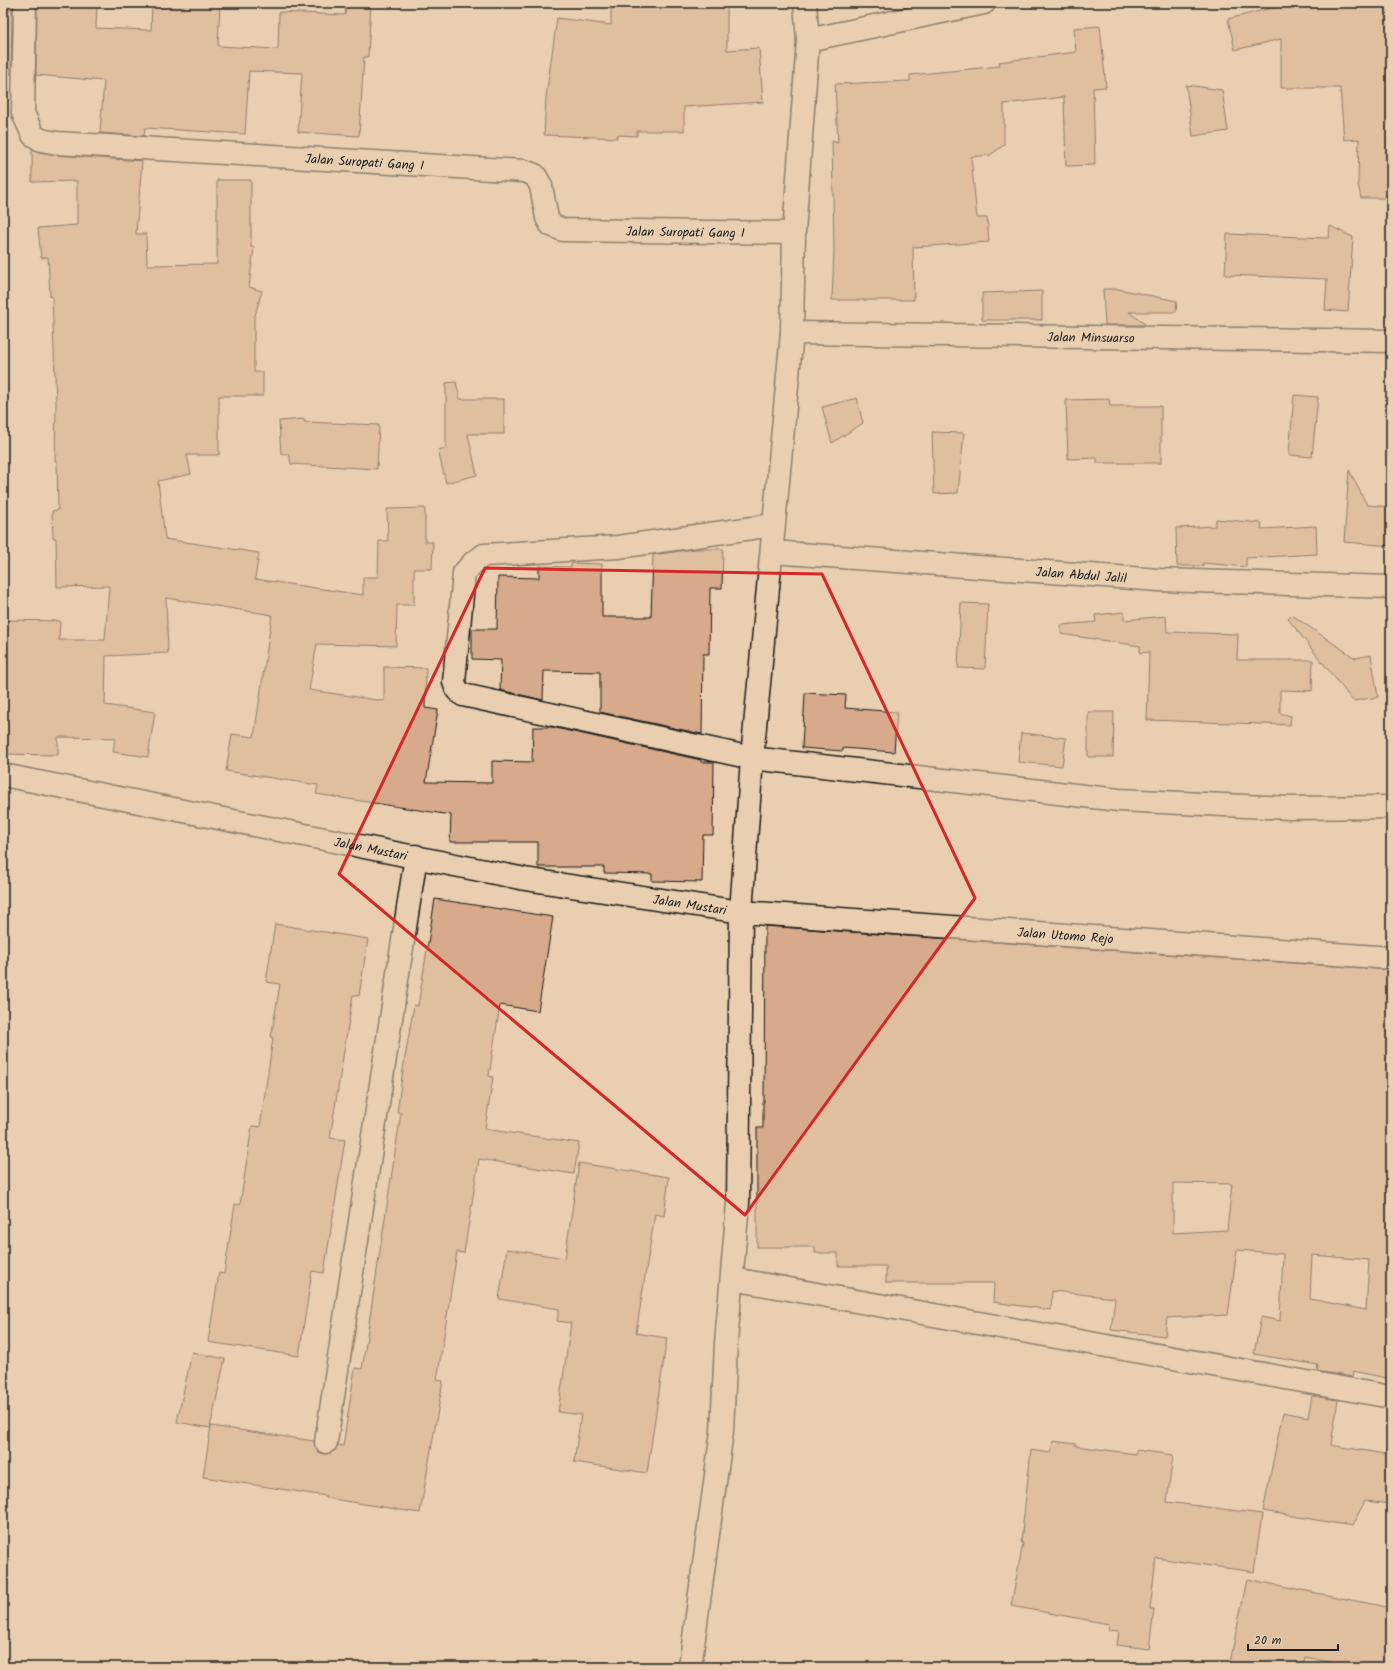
<svg xmlns="http://www.w3.org/2000/svg" width="1394" height="1670" font-family="Kalam,sans-serif">
  <style>
    .building { fill: #d6aa8a; stroke: #1c1c1c; fill-rule: evenodd }
    .lines { fill: none; stroke-linecap: round; stroke-linejoin: round }
    .minor-casing { stroke: #1c1c1c; stroke-width: 25 }
    .minor { stroke: #e9cfb0; stroke-width: 22 }
    .marked { fill: none; stroke: #d62828; stroke-width: 3; stroke-linejoin: round }
    .labels { text-anchor: middle; stroke-width: 4; stroke-linejoin: round; paint-order: stroke }
    .street-label { font-size: 13px; fill: #1c1c1c; stroke: #e9cfb0 }
  </style>
  <rect width="100%" height="100%" fill="#e9cfb0"/>
  <filter id="ink" filterUnits="userSpaceOnUse"><feTurbulence type="fractalNoise" baseFrequency=".025" numOctaves="2"/><feDisplacementMap in="SourceGraphic" scale="8" xChannelSelector="R" yChannelSelector="G"/><feConvolveMatrix kernelMatrix="1 2 1 2 8 2 1 2 1" color-interpolation-filters="sRGB"/></filter>
  <g filter="url(#ink)">
    <path class="building" d="M 37,3 L 97,3 L 96,28 L 151,30 L 152,3 L 220,3 L 218,46 L 278,49 L 279,12 L 345,15 L 346,3 L 371,3 L 368,57 L 364,57 L 359,136 L 298,132 L 302,73 L 249,71 L 245,134 L 145,128 L 144,136 L 100,133 L 104,81 L 36,75 Z
      M 611,3 L 727,3 L 727,50 L 759,48 L 763,102 L 684,107 L 684,131 L 637,131 L 637,136 L 617,135 L 617,138 L 544,135 L 546,97 L 557,18 L 611,25 Z
      M 1291,3 L 1391,3 L 1391,198 L 1361,198 L 1358,184 L 1359,139 L 1344,140 L 1340,88 L 1281,88 L 1281,39 L 1235,50 L 1228,19 Z
      M 3,10 L 12,10 L 11,74 L 3,73 Z
      M 1100,26 L 1106,87 L 1093,88 L 1095,165 L 1066,166 L 1064,97 L 1004,104 L 1004,145 L 990,155 L 971,157 L 977,218 L 987,218 L 989,242 L 913,247 L 914,300 L 832,300 L 834,249 L 832,141 L 838,143 L 835,84 L 910,81 L 910,75 L 1000,66 L 999,62 L 1076,52 L 1074,28 Z
      M 1186,85 L 1222,90 L 1228,131 L 1193,136 Z
      M 32,149 L 39,152 L 56,155 L 142,161 L 136,234 L 146,234 L 147,265 L 217,264 L 217,180 L 251,180 L 251,247 L 254,247 L 249,287 L 262,291 L 254,319 L 254,372 L 263,372 L 263,396 L 219,396 L 219,455 L 187,455 L 191,474 L 158,481 L 165,539 L 259,553 L 255,579 L 363,595 L 363,577 L 378,577 L 379,541 L 388,541 L 387,509 L 425,508 L 425,542 L 433,542 L 432,569 L 414,569 L 414,605 L 397,605 L 396,646 L 317,644 L 309,690 L 384,701 L 384,667 L 426,668 L 425,708 L 438,710 L 426,782 L 492,783 L 492,761 L 532,762 L 533,727 L 551,727 L 701,760 L 701,762 L 714,762 L 713,835 L 703,835 L 702,882 L 652,881 L 652,874 L 604,873 L 604,867 L 538,867 L 538,842 L 450,842 L 451,815 L 316,794 L 318,785 L 226,771 L 232,734 L 254,737 L 272,615 L 166,598 L 168,653 L 106,656 L 105,705 L 155,712 L 148,757 L 113,752 L 115,738 L 58,737 L 58,755 L 3,754 L 3,620 L 60,621 L 59,640 L 105,640 L 109,586 L 57,587 L 56,538 L 53,538 L 52,511 L 58,510 L 57,461 L 55,461 L 56,403 L 52,296 L 50,297 L 48,257 L 41,258 L 38,228 L 77,225 L 77,181 L 32,182 Z
      M 1330,226 L 1353,237 L 1348,312 L 1325,310 L 1327,279 L 1225,275 L 1227,234 L 1329,238 Z
      M 1103,289 L 1118,289 L 1177,301 L 1176,312 L 1129,312 L 1146,325 L 1105,325 Z
      M 1042,291 L 1042,320 L 982,320 L 982,293 Z
      M 456,382 L 460,399 L 504,399 L 504,434 L 468,434 L 477,475 L 446,483 L 438,450 L 446,448 L 446,383 Z
      M 1294,395 L 1318,397 L 1312,457 L 1289,455 Z
      M 857,398 L 863,423 L 832,443 L 822,407 Z
      M 1109,399 L 1110,406 L 1161,406 L 1161,463 L 1097,463 L 1097,458 L 1068,459 L 1066,400 Z
      M 304,419 L 304,422 L 379,425 L 377,469 L 291,464 L 289,454 L 281,454 L 279,421 Z
      M 932,432 L 964,433 L 958,493 L 934,494 Z
      M 1349,470 L 1367,505 L 1391,507 L 1391,546 L 1344,542 Z
      M 1216,519 L 1262,523 L 1261,529 L 1316,526 L 1317,554 L 1246,558 L 1246,567 L 1203,563 L 1203,566 L 1177,566 L 1176,528 L 1215,526 Z
      M 694,549 L 723,549 L 722,588 L 710,588 L 709,654 L 703,654 L 702,734 L 600,712 L 600,672 L 544,671 L 543,700 L 500,690 L 501,660 L 472,659 L 472,629 L 497,629 L 498,577 L 539,578 L 539,566 L 571,567 L 571,563 L 602,564 L 602,617 L 651,617 L 653,555 Z
      M 961,603 L 988,604 L 985,669 L 958,668 Z
      M 1124,612 L 1124,620 L 1166,616 L 1167,632 L 1238,634 L 1237,660 L 1313,660 L 1312,691 L 1280,690 L 1280,713 L 1291,716 L 1290,725 L 1147,720 L 1149,652 L 1140,653 L 1140,646 L 1061,634 L 1061,625 L 1096,622 L 1095,615 Z
      M 1292,615 L 1355,658 L 1371,655 L 1378,697 L 1353,701 L 1288,619 Z
      M 805,693 L 846,695 L 845,708 L 897,712 L 894,752 L 843,748 L 843,751 L 802,748 Z
      M 1088,712 L 1114,712 L 1113,757 L 1088,757 Z
      M 1021,733 L 1066,738 L 1062,766 L 1018,762 Z
      M 435,899 L 553,917 L 538,1011 L 500,1005 L 489,1076 L 493,1077 L 485,1129 L 579,1143 L 574,1174 L 479,1159 L 464,1253 L 457,1252 L 437,1380 L 443,1381 L 420,1513 L 326,1498 L 326,1496 L 203,1477 L 211,1426 L 314,1441 L 318,1451 L 324,1454 L 331,1453 L 338,1445 L 343,1446 L 355,1368 L 362,1369 L 401,1113 L 397,1112 L 404,1063 L 414,1005 L 418,1006 Z
      M 275,924 L 368,939 L 359,996 L 353,995 L 330,1138 L 345,1140 L 324,1273 L 312,1271 L 299,1356 L 208,1342 L 219,1273 L 224,1274 L 235,1204 L 240,1205 L 252,1126 L 260,1127 L 273,1038 L 271,1038 L 280,984 L 266,982 Z
      M 765,926 L 1391,970 L 1391,1379 L 1353,1371 L 1352,1377 L 1317,1371 L 1318,1365 L 1254,1354 L 1261,1317 L 1280,1321 L 1283,1254 L 1237,1250 L 1228,1315 L 1167,1318 L 1165,1336 L 1111,1330 L 1115,1298 L 1052,1291 L 1051,1310 L 993,1302 L 994,1283 L 886,1283 L 886,1266 L 838,1266 L 838,1253 L 815,1253 L 815,1247 L 757,1247 L 757,1128 L 763,1128 L 763,1102 L 764,1102 ZM 1173,1183 L 1232,1184 L 1227,1230 L 1173,1233 ZM 1312,1255 L 1369,1260 L 1366,1310 L 1310,1299 Z
      M 579,1163 L 669,1177 L 664,1216 L 655,1214 L 636,1333 L 667,1338 L 647,1473 L 574,1462 L 581,1415 L 558,1412 L 571,1323 L 557,1321 L 559,1309 L 499,1299 L 507,1249 L 565,1258 Z
      M 192,1352 L 225,1359 L 210,1428 L 177,1422 Z
      M 1312,1396 L 1338,1400 L 1331,1445 L 1391,1455 L 1391,1504 L 1365,1501 L 1352,1526 L 1263,1511 L 1283,1412 L 1308,1417 Z
      M 1053,1441 L 1076,1444 L 1076,1446 L 1136,1454 L 1136,1450 L 1173,1455 L 1167,1502 L 1262,1514 L 1254,1572 L 1156,1558 L 1150,1609 L 1154,1609 L 1149,1649 L 1117,1645 L 1119,1631 L 1108,1630 L 1109,1624 L 1011,1606 L 1023,1543 L 1021,1542 L 1031,1450 L 1051,1453 Z
      M 1247,1579 L 1391,1608 L 1391,1648 L 1387,1667 L 1355,1667 L 1304,1657 L 1302,1667 L 1229,1667 Z"/>
    <g class="lines">
      <defs>
        <g id="minor">
          <path id="s1" d="M 25,3 L 23,113 L 33,135 L 41,140 L 57,143 L 524,171 L 535,175 L 541,186 L 547,218 L 551,225 L 563,230 L 794,233"/>
          <path d="M 808,40 L 984,3"/>
          <path id="s2" d="M 792,333 L 1391,341"/>
          <path d="M 773,525 L 618,547 L 484,555 L 474,562 L 464,573 L 454,682 L 457,690 L 463,695 L 752,758 L 1119,800 L 1290,808 L 1391,807"/>
          <path id="s3" d="M 772,552 L 1159,580 L 1391,587"/>
          <path id="s4" d="M 3,775 L 525,879 L 741,912 L 1391,958"/>
          <path d="M 733,1279 L 1391,1397"/>
          <path d="M 326,1442 L 416,856"/>
          <path d="M 690,1667 L 722,1431 L 726,1343 L 738,1203 L 741,912 L 752,758 L 792,333 L 794,233 L 808,40 L 805,3"/>
        </g>
      </defs>
      <use href="#minor" class="minor-casing"/>
      <use href="#minor" class="minor"/>
    </g>
  </g>
  <path d="M0 0H1394V1670H0ZM 485,568 L 822,574 L 975,898 L 745,1215 L 339,874 Z" fill="#e9cfb0" fill-opacity=".55" fill-rule="evenodd"/>
  <path class="marked" d="M 485,568 L 822,574 L 975,898 L 745,1215 L 339,874 Z"/>
  <g class="labels">
    <g class="street-label">
      <text dy="5" stroke="none"><textPath href="#s1" startOffset="468">Jalan Suropati Gang I</textPath></text>
      <text dy="5" stroke="none"><textPath href="#s1" startOffset="828">Jalan Suropati Gang I</textPath></text>
      <text dy="5" stroke="none"><textPath href="#s2" startOffset="299">Jalan Minsuarso</textPath></text>
      <text dy="5" stroke="none"><textPath href="#s3" startOffset="310">Jalan Abdul Jalil</textPath></text>
      <text dy="5" stroke="none"><textPath href="#s4" startOffset="375">Jalan Mustari</textPath></text>
      <text dy="5" stroke="none"><textPath href="#s4" startOffset="699">Jalan Mustari</textPath></text>
      <text dy="5" stroke="none"><textPath href="#s4" startOffset="1076">Jalan Utomo Rejo</textPath></text>
    </g>
  </g>
  <rect width="1394" height="1670" fill="none" stroke="#e9cfb0" stroke-width="16"/>
  <rect x="8" y="8" width="1378" height="1654" fill="none" stroke="#1c1c1c" stroke-width="1.5" filter="url(#ink)"/>
  <path d="M1248 1644v6h90v-6" fill="none" stroke="#1c1c1c" stroke-width="2"/>
  <text x="1254" y="1644" font-size="12" fill="#1c1c1c" stroke="#e9cfb0" stroke-width="3" paint-order="stroke">20 m</text>
</svg>
